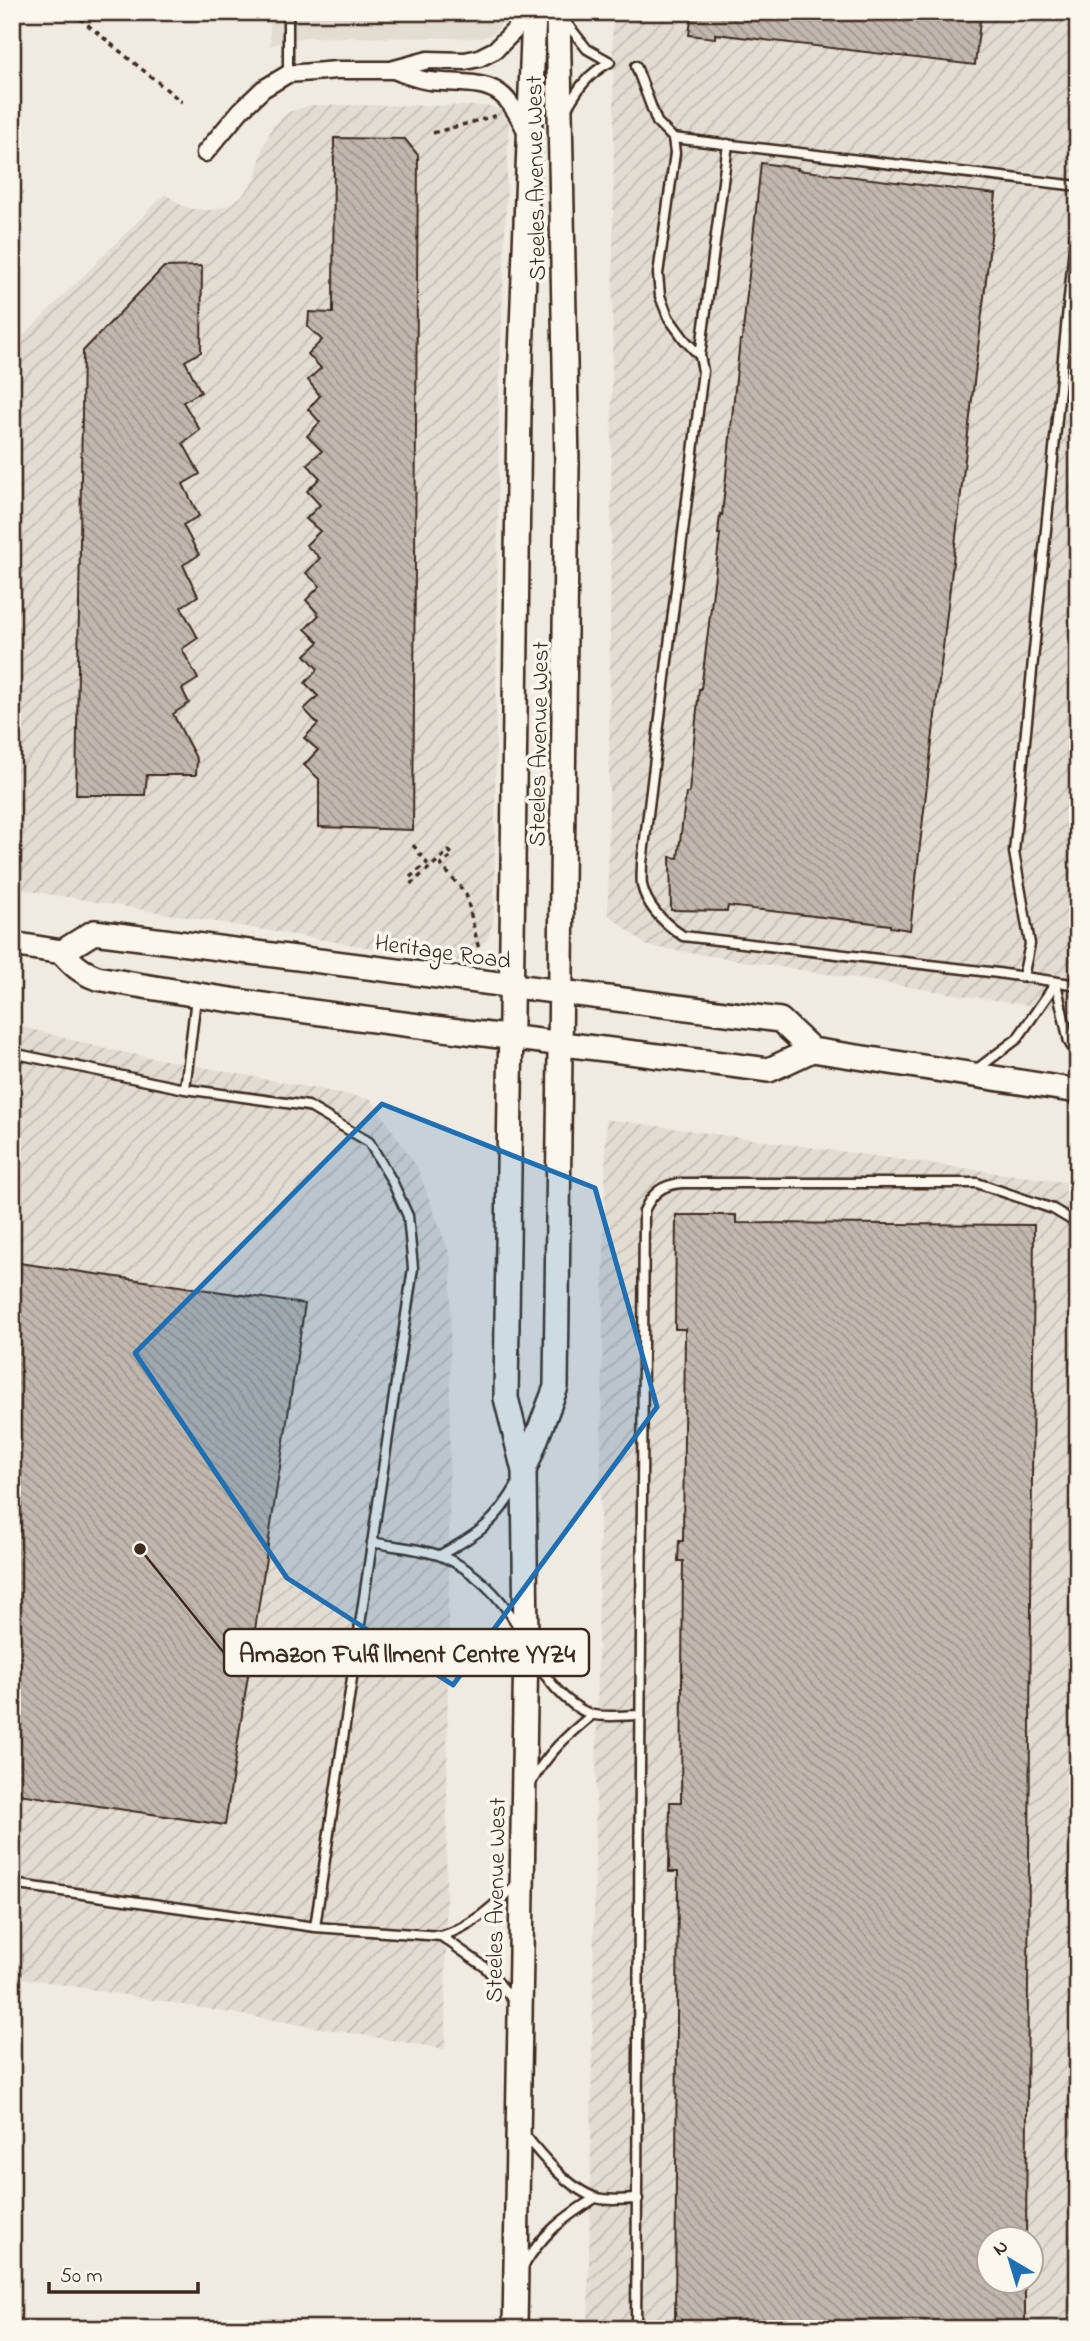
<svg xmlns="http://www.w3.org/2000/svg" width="1090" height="2341" font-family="'Indie Flower',sans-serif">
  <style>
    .built { fill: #e2dcd1 }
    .industrial { fill: url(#industrial-furrows); fill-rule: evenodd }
    .building { fill: url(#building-back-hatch); stroke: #3b2a1e; stroke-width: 2 }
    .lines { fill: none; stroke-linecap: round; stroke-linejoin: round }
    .lane-casing { stroke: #3b2a1e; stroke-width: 13 }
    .street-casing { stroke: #3b2a1e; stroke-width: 21 }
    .secondary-casing { stroke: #3b2a1e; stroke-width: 28 }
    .path { stroke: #3b2a1e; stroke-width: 3.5; stroke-dasharray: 5 5; stroke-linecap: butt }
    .lane { stroke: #fbf7ec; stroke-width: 8 }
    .street { stroke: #fbf7ec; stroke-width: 16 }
    .secondary { stroke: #fbf7ec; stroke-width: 23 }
    .marked { fill: #1f6fb2; fill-opacity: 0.2; stroke: #1f6fb2; stroke-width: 5; stroke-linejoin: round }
    .labels { text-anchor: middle; stroke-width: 7; stroke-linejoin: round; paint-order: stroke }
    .street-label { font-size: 24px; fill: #3b2a1e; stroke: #fbf7ec }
    .leader { fill: none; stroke: #3b2a1e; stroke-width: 2.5 }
    .callout-dot { fill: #3b2a1e; stroke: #fbf7ec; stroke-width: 2.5 }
    .callout { fill: #fbf7ec; stroke: #3b2a1e; stroke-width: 2.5 }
    .callout-label { font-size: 26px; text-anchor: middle; font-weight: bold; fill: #3b2a1e }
  </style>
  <defs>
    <pattern id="industrial-furrows" width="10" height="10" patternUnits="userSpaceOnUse" patternTransform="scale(1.75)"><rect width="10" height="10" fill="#e2dcd1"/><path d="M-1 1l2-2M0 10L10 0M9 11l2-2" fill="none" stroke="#c3bdb3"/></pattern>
    <pattern id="building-back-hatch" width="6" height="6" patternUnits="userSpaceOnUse" patternTransform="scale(1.75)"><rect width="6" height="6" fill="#c0b8ad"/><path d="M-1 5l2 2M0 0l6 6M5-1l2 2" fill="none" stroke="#9d968c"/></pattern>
  </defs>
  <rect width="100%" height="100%" fill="#f0ebe0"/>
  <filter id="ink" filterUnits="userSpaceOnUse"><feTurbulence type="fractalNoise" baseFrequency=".0143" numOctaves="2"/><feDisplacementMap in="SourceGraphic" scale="14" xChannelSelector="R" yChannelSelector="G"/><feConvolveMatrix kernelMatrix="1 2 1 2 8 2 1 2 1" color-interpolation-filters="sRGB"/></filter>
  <g filter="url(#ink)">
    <path class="built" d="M 270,12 L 511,12 L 495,32 L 483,38 L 308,37 L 291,39 L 270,46 Z"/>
    <path class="industrial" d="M 612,12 L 1078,12 L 1078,1013 L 647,946 L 608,914 L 614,113 Z
      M 310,105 L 490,106 L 501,110 L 509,123 L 499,396 L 494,919 L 487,940 L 475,952 L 460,960 L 450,961 L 19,889 L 16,847 L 17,342 L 165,194 L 181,205 L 191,209 L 211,210 L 228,205 L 242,196 L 255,180 L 264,144 L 273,126 L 289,112 Z
      M 12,1024 L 106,1049 L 371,1099 L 417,1167 L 451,1258 L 445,2049 L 12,1976 Z
      M 606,1119 L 1078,1184 L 1078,2329 L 588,2329 ZM 988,2240 L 1030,2240 L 1030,2282 L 988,2282 Z"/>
    <path class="building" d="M 692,12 L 981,12 L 975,65 L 715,34 L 715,38 L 689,35 Z
      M 334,138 L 405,139 L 418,155 L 413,830 L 319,827 L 319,779 L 304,765 L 318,750 L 304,738 L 318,724 L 304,709 L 318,696 L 305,683 L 318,669 L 305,655 L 319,642 L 305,629 L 319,615 L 306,600 L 320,586 L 306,573 L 320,558 L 306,545 L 320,531 L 306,519 L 320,505 L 307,491 L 320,478 L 307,464 L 322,451 L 307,436 L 320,422 L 308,409 L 320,396 L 308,380 L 321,368 L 308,354 L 322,340 L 308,327 L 309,312 L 333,313 Z
      M 761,163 L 798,168 L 797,170 L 996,194 L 910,930 L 890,927 L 890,925 L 728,906 L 727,911 L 671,910 L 670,857 L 678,858 L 686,793 L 689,793 L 699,689 L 701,689 L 720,534 L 718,534 L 720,514 L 722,515 L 740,340 L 742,340 Z
      M 202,266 L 201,352 L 185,361 L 201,392 L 183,402 L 200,430 L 183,443 L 200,474 L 183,484 L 199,516 L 183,525 L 199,555 L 183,565 L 198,596 L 181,607 L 198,638 L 182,649 L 198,679 L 182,689 L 189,703 L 173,714 L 197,760 L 196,775 L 147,775 L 145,795 L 76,795 L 83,351 L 164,267 Z
      M 676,1215 L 736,1215 L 736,1223 L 1034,1225 L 1026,2239 L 989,2239 L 989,2281 L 1025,2281 L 1025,2329 L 675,2329 L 678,1872 L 669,1872 L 670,1802 L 681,1802 L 683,1561 L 678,1561 L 679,1541 L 683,1541 L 685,1329 L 675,1329 Z
      M 12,1262 L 305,1304 L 225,1825 L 12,1793 Z"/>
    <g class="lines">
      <defs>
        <path id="lane" d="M 564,20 L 587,49 L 610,62
          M 636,66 L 657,122 L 673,138 L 675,153 L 658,274 L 660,296 L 668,317 L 684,339 L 700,356 L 703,371 L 642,863 C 642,870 641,878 642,885 C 647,908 665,924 683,936 L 998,973 L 1078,985
          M 288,74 L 288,12
          M 567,108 C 579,87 588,74 610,62
          M 673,138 L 1078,186
          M 700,356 L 728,144
          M 1023,977 L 1030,944 L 1014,852 L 1078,207
          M 1056,983 L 1069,1042 L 1078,1057
          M 12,1053 L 185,1089 L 308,1106 L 369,1142 L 392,1181 L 408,1216 L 413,1268 L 315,1927 L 12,1884
          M 977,1069 L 1017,1039 L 1056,983
          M 185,1089 L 196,998
          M 372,1542 C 394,1547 420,1548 441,1556 C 474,1569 502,1598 519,1628
          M 440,1555 C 479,1534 496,1522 518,1483
          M 533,1655 C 545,1678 565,1704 590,1714 C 601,1718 628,1715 640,1715
          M 531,1783 C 546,1755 567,1735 592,1715
          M 315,1927 L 441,1936 C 472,1927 495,1905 518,1883
          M 441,1936 L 485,1967 L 514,2001
          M 525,2135 C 541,2156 569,2188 594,2197 C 606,2202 625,2199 638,2199
          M 523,2267 C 542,2234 563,2218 595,2198
          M 636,2329 L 644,1211 C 652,1193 662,1185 681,1183 L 977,1183 L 1053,1209 L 1078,1224"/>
        <path id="street" d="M 393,70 C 405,74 418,80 430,81 C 485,86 501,76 527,133
          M 205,153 L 241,110 L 263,89 L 288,74 L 337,70 L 391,70 L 428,60 L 465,61 L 479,58 L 495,50 L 514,31 L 527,12"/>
        <path id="secondary" d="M 12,944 L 62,952 C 73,965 81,972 97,978 C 320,1018 545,1040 769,1070 L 812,1050
          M 62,952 L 94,932 L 780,1020 L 812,1050 L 1078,1091
          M 524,1471 L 556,1387 L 567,464 L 558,12
          M 515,2329 L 526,1641 L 524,1471 L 506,1398 L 519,408 L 534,12"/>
      </defs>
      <use href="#lane" class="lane-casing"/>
      <use href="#street" class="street-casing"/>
      <use href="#secondary" class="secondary-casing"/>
      <path class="path" d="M 72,12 L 182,102
        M 433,133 L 498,115
        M 413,845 L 427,863 L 409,878 L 412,883 L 449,851 L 453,855 L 441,865 L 466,894 L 480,954"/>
      <use href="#lane" class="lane"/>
      <use href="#street" class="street"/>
      <use href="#secondary" class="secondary"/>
    </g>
  </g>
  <path class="marked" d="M 382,1104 L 595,1188 L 657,1407 L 453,1685 L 287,1578 L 135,1353 Z"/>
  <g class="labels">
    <g class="street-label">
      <text transform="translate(535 178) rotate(-91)" y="8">Steeles Avenue West</text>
      <text transform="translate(538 744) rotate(-89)" y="8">Steeles Avenue West</text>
      <text transform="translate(443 951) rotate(8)" y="8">Heritage Road</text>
      <text transform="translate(495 1900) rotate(-89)" y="8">Steeles Avenue West</text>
    </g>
  </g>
  <path class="leader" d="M140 1549L224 1653"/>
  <circle class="callout-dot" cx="140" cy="1549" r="7"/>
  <rect class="callout" x="224" y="1629" width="365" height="47" rx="7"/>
  <g class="callout-label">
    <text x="407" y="1662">Amazon Fulfillment Centre YYZ4</text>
  </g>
  <rect width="1090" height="2341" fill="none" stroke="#fbf7ec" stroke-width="42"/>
  <rect x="21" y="21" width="1048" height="2299" fill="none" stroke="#3b2a1e" stroke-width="2.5" filter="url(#ink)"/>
  <g transform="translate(1010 2260) rotate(322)"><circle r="33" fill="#fbf7ec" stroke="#aea59a" stroke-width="2"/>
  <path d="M0-5L12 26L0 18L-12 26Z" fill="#1f6fb2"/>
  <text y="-10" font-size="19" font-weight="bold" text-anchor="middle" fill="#3b2a1e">N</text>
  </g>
  <path d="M49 2282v10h149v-10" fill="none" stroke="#3b2a1e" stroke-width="3.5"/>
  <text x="60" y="2282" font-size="21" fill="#3b2a1e" stroke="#fbf7ec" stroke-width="5" paint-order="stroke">50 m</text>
</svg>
